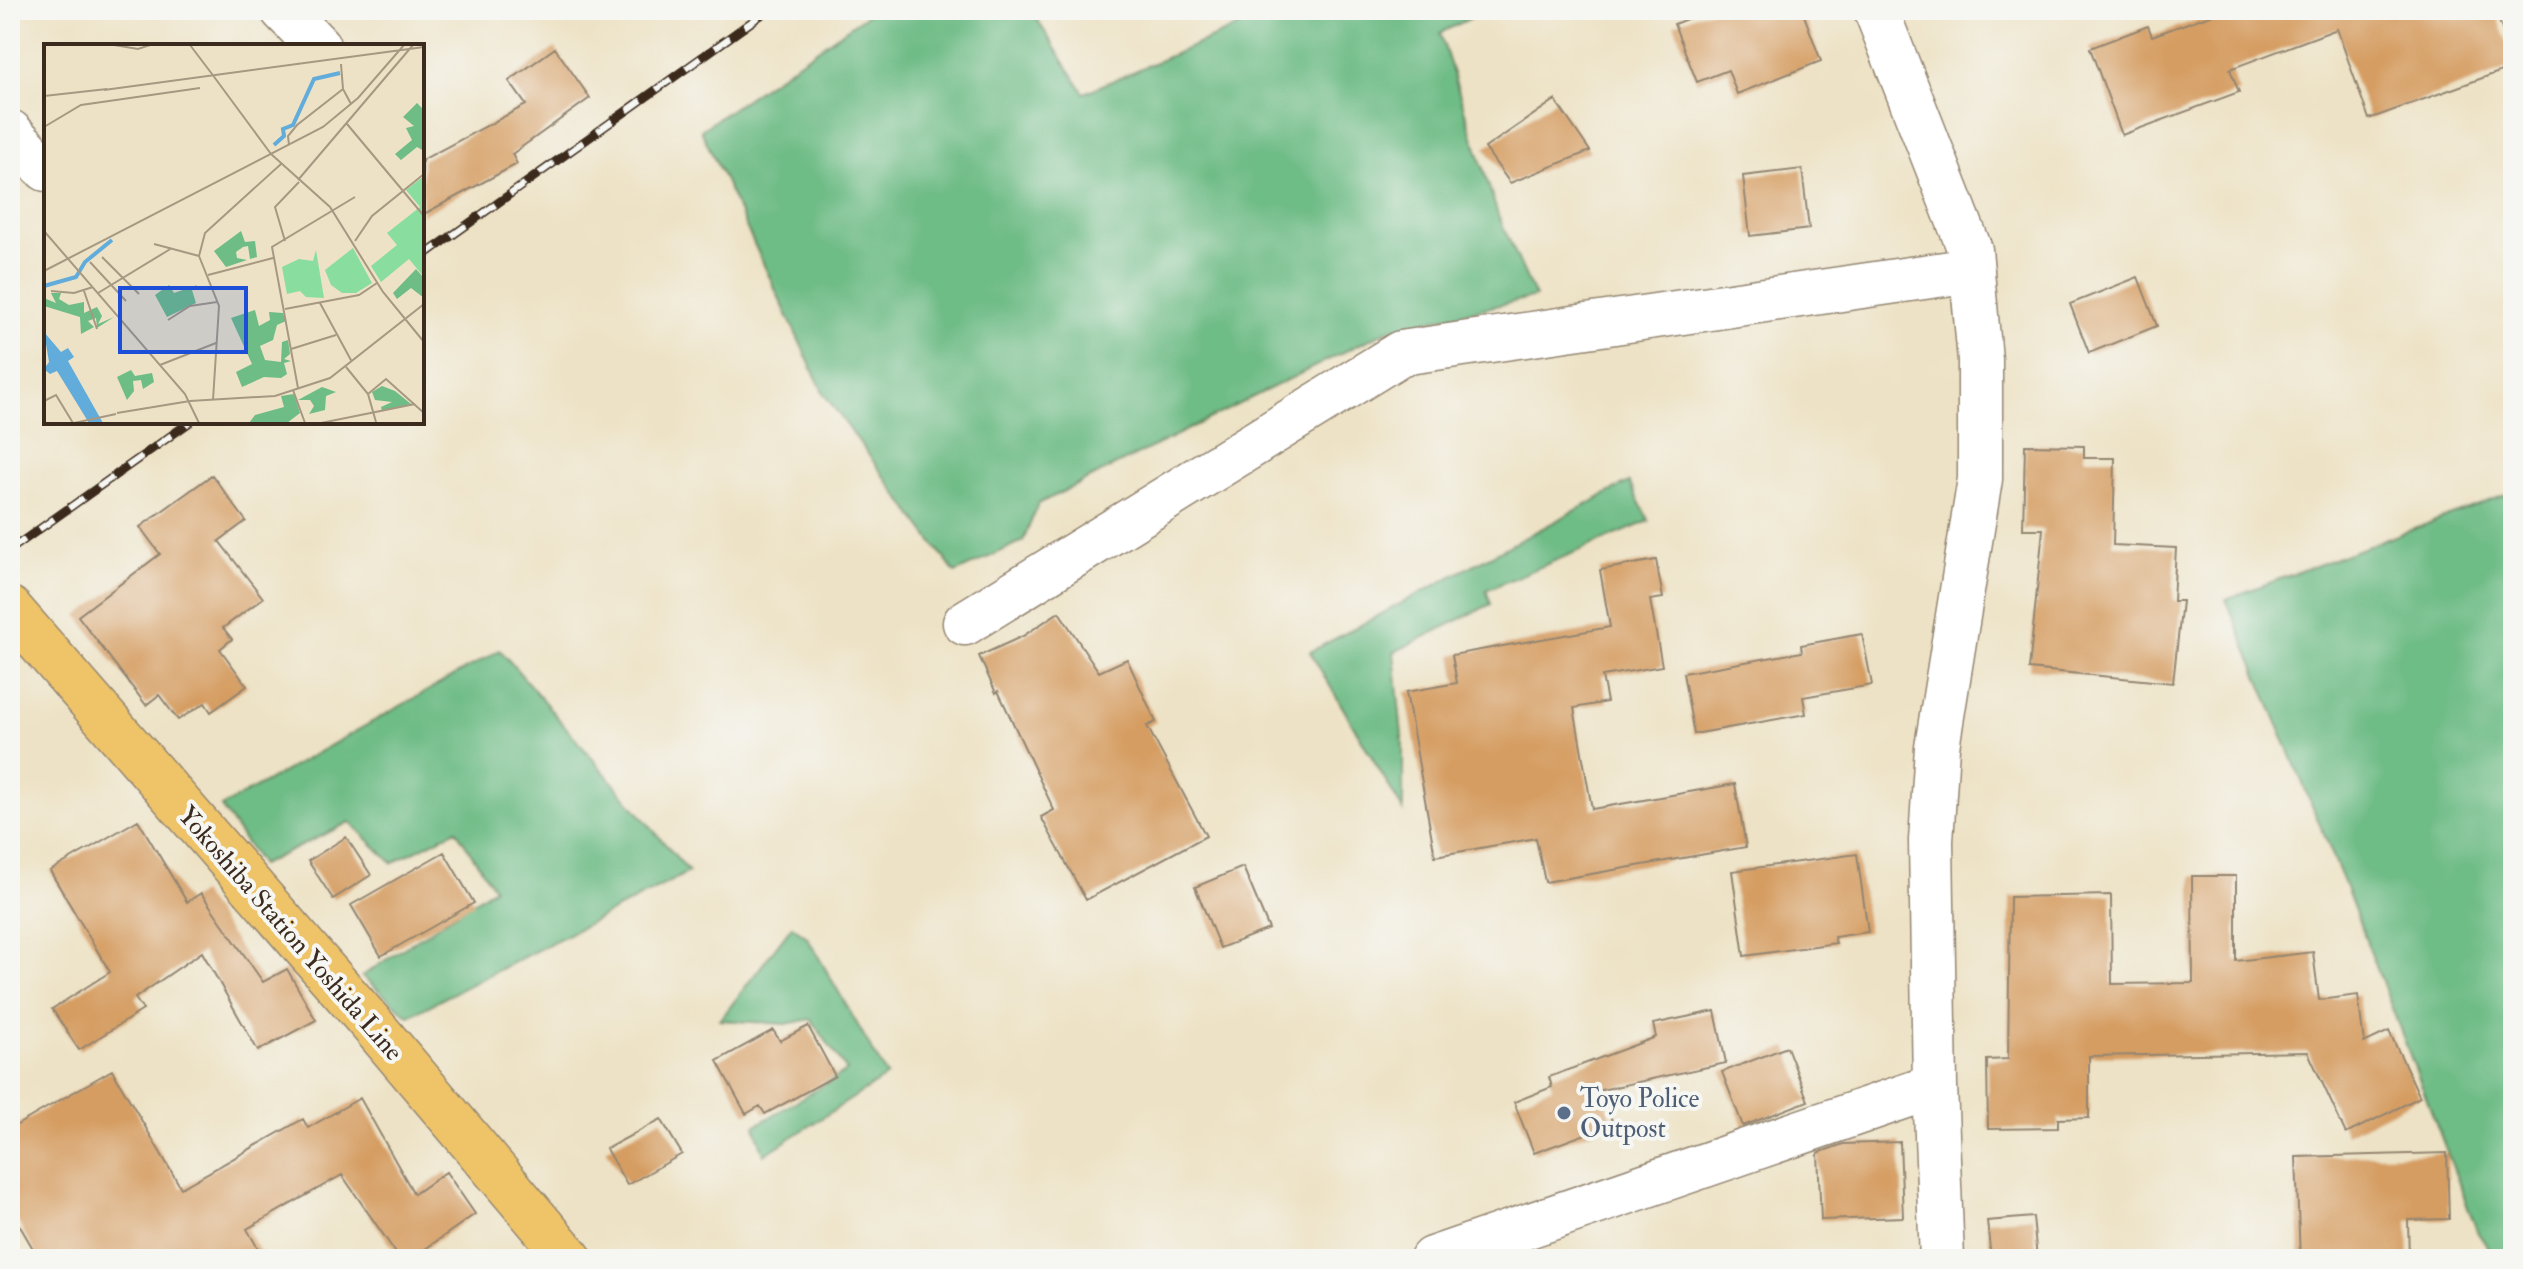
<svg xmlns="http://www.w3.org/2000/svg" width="2523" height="1269" font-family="'IM FELL Double Pica',serif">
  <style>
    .forest { fill: #6ebc86; stroke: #547352; stroke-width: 2 }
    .building { fill: #d59d62 }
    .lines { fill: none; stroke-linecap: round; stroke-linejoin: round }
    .minor-casing { stroke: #948672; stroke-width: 47 }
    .major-casing { stroke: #948672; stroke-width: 47 }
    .minor { stroke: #fff; stroke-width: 44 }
    .major { stroke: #efc469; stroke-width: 44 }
    .rail-casing { stroke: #3b2a1e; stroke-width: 9 }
    .rail { stroke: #f6f6f2; stroke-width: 6; stroke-dasharray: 18; stroke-linecap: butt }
    .service-dot { fill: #5c6f8a; stroke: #f6f6f2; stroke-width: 3 }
    .labels { text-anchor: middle; stroke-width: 8; stroke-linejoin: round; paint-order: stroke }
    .street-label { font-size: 26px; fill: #3b2a1e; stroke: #f6f6f2 }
    .service-label { font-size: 26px; fill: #4e5e75; stroke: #f6f6f2; text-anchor: start }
    .inset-river { fill: none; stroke: #61acda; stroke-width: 4 }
    .inset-road { fill: none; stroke: #a69882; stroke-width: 2 }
    .view { fill: #1d4ed8; fill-opacity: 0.15; stroke: #1d4ed8; stroke-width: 4 }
    .inset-edge { fill: none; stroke: #3b2a1e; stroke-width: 4 }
  </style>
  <rect width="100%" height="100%" fill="#f6f6f2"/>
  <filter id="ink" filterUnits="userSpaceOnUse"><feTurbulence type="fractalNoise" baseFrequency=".0125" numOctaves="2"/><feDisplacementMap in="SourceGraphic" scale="16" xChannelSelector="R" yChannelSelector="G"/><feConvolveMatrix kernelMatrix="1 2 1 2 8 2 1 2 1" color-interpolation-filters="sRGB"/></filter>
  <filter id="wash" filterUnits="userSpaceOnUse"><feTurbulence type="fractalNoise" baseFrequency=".006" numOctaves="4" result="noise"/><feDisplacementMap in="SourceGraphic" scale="32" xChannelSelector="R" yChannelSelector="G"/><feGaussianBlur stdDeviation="1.8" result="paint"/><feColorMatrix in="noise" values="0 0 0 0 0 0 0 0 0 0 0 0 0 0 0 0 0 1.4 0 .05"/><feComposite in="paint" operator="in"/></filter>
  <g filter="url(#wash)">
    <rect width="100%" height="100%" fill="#ede2c5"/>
    <path class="forest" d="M 874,10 L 1031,10 L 1084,93 L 1235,28 L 1287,10 L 1487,10 L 1440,33 L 1498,215 L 1535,297 L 1388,330 L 1038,504 L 1023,541 L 955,573 L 824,394 L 701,130 Z
      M 1629,482 L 1649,521 L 1486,590 L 1491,604 L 1394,652 L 1403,746 L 1403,810 L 1310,652 Z
      M 2513,492 L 2513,1259 L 2496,1259 L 2478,1233 L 2343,880 L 2226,599 Z
      M 500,650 L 689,872 L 409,1016 L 362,976 L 494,888 L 456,830 L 392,863 L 350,822 L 261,865 L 221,807 Z
      M 792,926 L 807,937 L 887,1076 L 764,1155 L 755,1126 L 847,1071 L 811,1019 L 786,1024 L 720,1020 Z"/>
    <g id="blocks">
      <path class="building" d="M 1709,10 L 1802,10 L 1821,61 L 1737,94 L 1728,70 L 1697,82 L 1674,24 Z
        M 2224,10 L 2495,10 L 2513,59 L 2513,67 L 2369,119 L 2337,29 L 2230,69 L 2239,92 L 2122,135 L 2090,48 L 2148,26 L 2152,36 Z
        M 555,48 L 590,98 L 512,154 L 517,164 L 422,215 L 422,160 L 526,105 L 509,81 Z
        M 1555,100 L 1590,151 L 1510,183 L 1485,148 Z
        M 1802,169 L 1809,229 L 1750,236 L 1743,176 Z
        M 2138,277 L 2157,326 L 2089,353 L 2070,304 Z
        M 2025,445 L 2084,446 L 2084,458 L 2115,458 L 2113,545 L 2176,548 L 2173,601 L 2182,601 L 2173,683 L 2029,669 L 2043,529 L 2023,529 Z
        M 212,475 L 246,521 L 219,541 L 263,598 L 223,628 L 232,639 L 220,649 L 247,686 L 211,712 L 205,703 L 178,720 L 159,695 L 146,705 L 78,616 L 160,554 L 140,527 Z
        M 1656,560 L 1663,598 L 1650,600 L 1662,666 L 1602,676 L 1607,702 L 1574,708 L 1592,809 L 1735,784 L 1746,847 L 1545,882 L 1536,838 L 1435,856 L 1406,692 L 1457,683 L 1452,655 L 1610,627 L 1600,570 Z
        M 1059,612 L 1099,672 L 1127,659 L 1156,722 L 1147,726 L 1206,836 L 1086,900 L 1041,817 L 1054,810 L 998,691 L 996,693 L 979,656 L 1023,636 Z
        M 1862,634 L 1872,685 L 1803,697 L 1806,714 L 1694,734 L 1683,673 L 1802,652 L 1801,645 Z
        M 138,820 L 187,902 L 201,893 L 263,982 L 287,969 L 316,1020 L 258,1051 L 202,952 L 135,998 L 143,1010 L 79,1050 L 52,1009 L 110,972 L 50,871 Z
        M 346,837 L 371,875 L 333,899 L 308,861 Z
        M 444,852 L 474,903 L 381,956 L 351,905 Z
        M 1857,854 L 1868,932 L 1834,937 L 1836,943 L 1744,956 L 1732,871 Z
        M 1243,867 L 1269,929 L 1220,948 L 1195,887 Z
        M 2192,876 L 2236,876 L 2236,961 L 2313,952 L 2319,1000 L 2358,995 L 2364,1043 L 2389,1031 L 2420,1097 L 2346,1134 L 2308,1052 L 2089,1056 L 2089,1118 L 2058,1119 L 2058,1128 L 1988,1129 L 1987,1060 L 2008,1059 L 2010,897 L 2111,895 L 2112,984 L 2193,983 Z
        M 1715,1011 L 1726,1063 L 1601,1090 L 1613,1124 L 1534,1153 L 1514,1102 L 1552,1087 L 1549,1077 L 1656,1037 L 1653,1024 Z
        M 808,1026 L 835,1076 L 765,1114 L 760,1106 L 746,1114 L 717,1061 L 773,1030 L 780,1041 Z
        M 1787,1047 L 1808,1101 L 1743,1126 L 1722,1072 Z
        M 112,1070 L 181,1188 L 303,1119 L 308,1128 L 360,1098 L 414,1194 L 446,1172 L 475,1214 L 411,1259 L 400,1259 L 342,1175 L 247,1229 L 264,1259 L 39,1259 L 10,1209 L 10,1129 Z
        M 661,1119 L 682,1154 L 627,1185 L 606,1149 Z
        M 1900,1142 L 1903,1217 L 1821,1220 L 1818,1153 L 1843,1144 Z
        M 2447,1153 L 2449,1219 L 2408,1220 L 2409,1259 L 2300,1259 L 2296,1157 Z
        M 2033,1217 L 2037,1259 L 1991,1259 L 1987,1221 Z"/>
    </g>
  </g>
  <g filter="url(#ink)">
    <use href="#blocks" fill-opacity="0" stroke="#948672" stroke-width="2"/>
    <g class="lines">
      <defs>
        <path id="minor" d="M 283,10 L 318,46
          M 1876,10 L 1970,250 L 1980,360 L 1980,479 L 1937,747 L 1931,841 L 1935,1086 L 1942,1259
          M 10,132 L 46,169
          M 965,623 L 1401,353 L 1972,270
          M 1432,1259 L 1935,1086"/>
        <path id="major" d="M 10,609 L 374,1027 L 570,1259"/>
      </defs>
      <use href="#minor" class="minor-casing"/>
      <use href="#major" class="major-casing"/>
      <use href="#minor" class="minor"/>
      <use href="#major" class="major"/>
      <defs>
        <path id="rail" d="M 422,257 L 768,10
          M 10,550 L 190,422"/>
      </defs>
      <use href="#rail" class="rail-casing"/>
      <use href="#rail" class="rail"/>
    </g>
  </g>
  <circle class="service-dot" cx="1564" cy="1113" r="8"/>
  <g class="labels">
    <g class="street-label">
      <text transform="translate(291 933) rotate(49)" y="9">Yokoshiba Station Yoshida Line</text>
    </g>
    <g class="service-label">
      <text x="1580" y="1107">Toyo Police<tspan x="1580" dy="30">Outpost</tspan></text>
    </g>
  </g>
  <g transform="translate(44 44)">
    <rect width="380" height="380" fill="#ede2c5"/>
    <path d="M 380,132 L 380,233 L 365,215 L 337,238 L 327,222 L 353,201 L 343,189 L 376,163 L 362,146 ZM 309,204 L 328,239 L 312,249 L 298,249 L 287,241 L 281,226 ZM 272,206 L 280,254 L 262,253 L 256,247 L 243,250 L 238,223 L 255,215 L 269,217 Z" fill="#88dd9f"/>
    <path d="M 373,59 L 380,66 L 380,107 L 373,103 L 357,116 L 351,110 L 368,96 L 362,84 L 370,82 L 359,73 ZM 197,187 L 201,198 L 211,197 L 213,213 L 206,215 L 204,202 L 199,203 L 192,208 L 193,214 L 203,216 L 182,223 L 170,207 ZM 372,225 L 380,234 L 380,254 L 367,244 L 353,255 L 349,249 ZM 125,241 L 130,249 L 153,241 L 148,246 L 152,259 L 123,273 L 111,251 ZM 7,249 L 17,249 L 15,255 L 25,261 L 40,258 L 40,269 L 53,263 L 58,272 L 54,280 L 70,273 L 53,284 L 52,274 L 44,277 L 50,283 L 37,290 L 36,273 L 0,262 L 0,254 L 12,259 ZM 211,266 L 215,282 L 226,276 L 225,268 L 239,269 L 242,277 L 233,281 L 229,296 L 216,302 L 221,316 L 237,318 L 238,298 L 244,296 L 246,310 L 240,315 L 247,317 L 240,319 L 243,330 L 237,334 L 220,333 L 198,343 L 192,328 L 208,320 L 187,274 ZM 87,326 L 91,332 L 108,329 L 110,338 L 99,345 L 97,336 L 89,337 L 90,347 L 83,356 L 73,333 ZM 338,342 L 351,347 L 367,360 L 338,367 L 337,363 L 348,358 L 331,356 L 328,348 ZM 278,343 L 292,348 L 282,352 L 281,366 L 265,370 L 270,362 L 266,356 L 254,356 ZM 250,350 L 256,369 L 243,379 L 205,379 L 211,371 L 240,363 L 237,352 Z" fill="#6ebc86"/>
    <path d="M 0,288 L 17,308 L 24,304 L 30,313 L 24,317 L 59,379 L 45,379 L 13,327 L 6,330 L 0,325 L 5,318 Z" fill="#61acda"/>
    <path class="inset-river" d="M 230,101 L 240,92 L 239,85 L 249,81 L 270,35 L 296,29M 0,242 L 32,233 L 41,218 L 68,196"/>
    <path class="inset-road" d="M 70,1 L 94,5 L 106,1M 146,1 L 168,30M 297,20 L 299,45 L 307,60M 168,30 L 227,110M 60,46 L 380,3M 0,52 L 63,45M 303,80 L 380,172M 0,83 L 37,61 L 156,44M 245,101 L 244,92 L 253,81 L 299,45M 227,110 L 286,163 L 339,248 L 380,298M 254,136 L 369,1M 0,187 L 141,350 L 155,379M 241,197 L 231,163 L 255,138M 311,197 L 328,172 L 380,130M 110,200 L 155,212M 58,213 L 95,250M 46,218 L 82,257M 0,227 L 279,83 L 314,54 L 360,1M 164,231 L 229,214M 7,247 L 30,249 L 49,243M 40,247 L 53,285M 54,249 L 128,204M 276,259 L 308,318M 241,265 L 315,251 L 333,239M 124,276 L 146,262 L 173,258M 247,305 L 292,291M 116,321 L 172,299M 302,323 L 324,350 L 332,378M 254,344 L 228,203 L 311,153M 249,346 L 261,379M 324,350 L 342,335 L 380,369M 169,356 L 175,262 L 155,212 L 161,189 L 237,120M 0,357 L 12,351 L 29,379M 146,357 L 231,352 L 286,334 L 380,260M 73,369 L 146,357M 30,379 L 72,370M 277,379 L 371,360"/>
    <path class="view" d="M 76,244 L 202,244 L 202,308 L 76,308 Z"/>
    <rect width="380" height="380" class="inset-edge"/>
  </g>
  <rect width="2523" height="1269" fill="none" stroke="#f6f6f2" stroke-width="40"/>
</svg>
